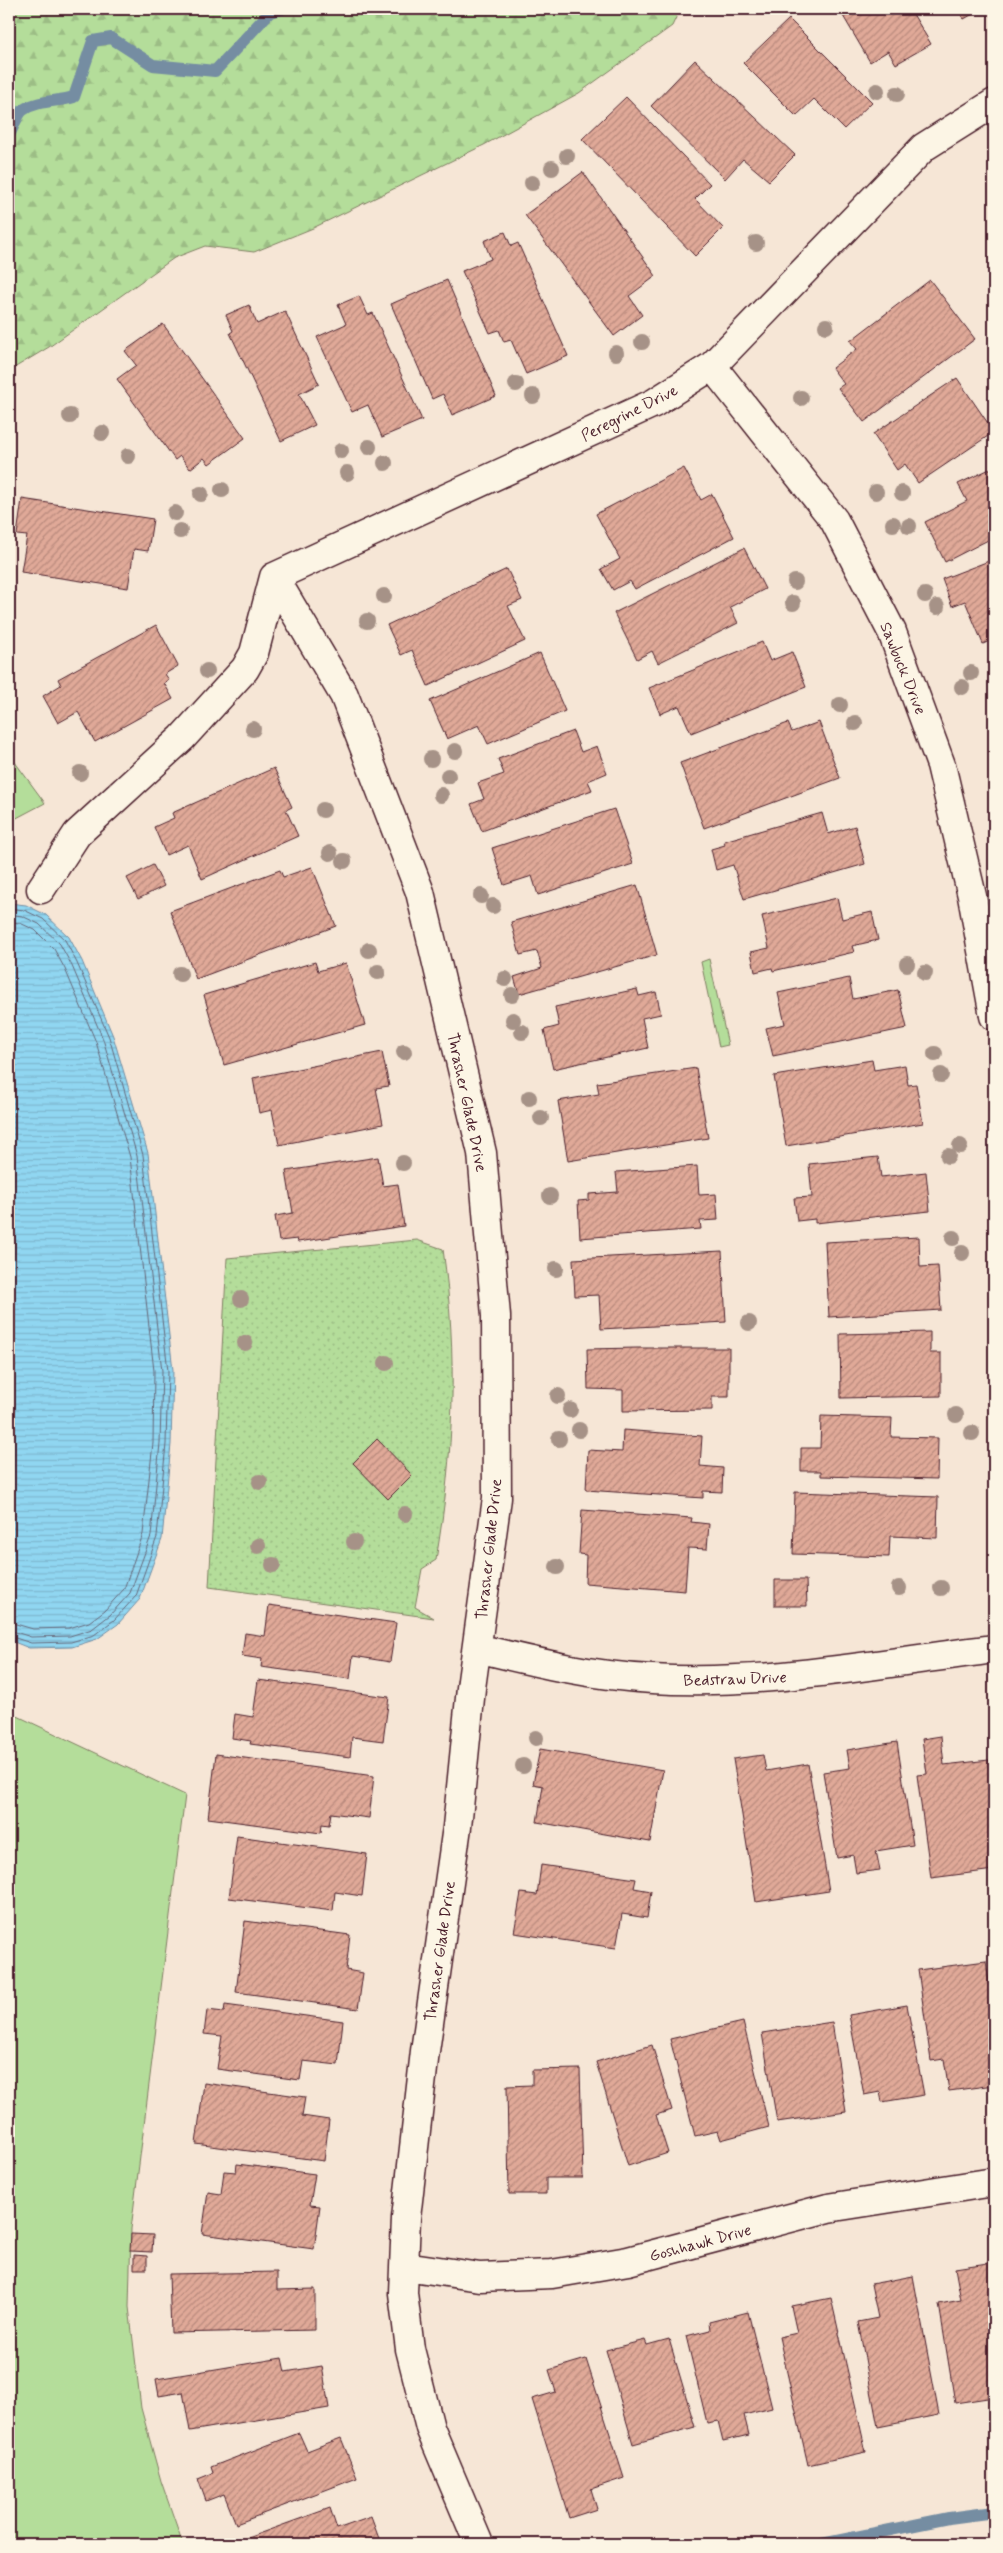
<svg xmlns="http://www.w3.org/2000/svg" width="1003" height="2553" font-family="Mynerve,sans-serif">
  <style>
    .green { fill: #b4dd9a; stroke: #7f7e62 }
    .forest { fill: url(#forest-firs); stroke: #7f7e62 }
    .park { fill: url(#park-dots); stroke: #7f7e62 }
    .water { fill: url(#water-rules); stroke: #748da2 }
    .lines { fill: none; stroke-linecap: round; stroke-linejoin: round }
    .shore { stroke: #66687a; stroke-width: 1 }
    .stream { stroke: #748da2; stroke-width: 12 }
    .building { fill: url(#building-hatch); stroke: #4a1f2b }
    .minor-casing { stroke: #4a1f2b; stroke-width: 31 }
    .minor { stroke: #fcf5e5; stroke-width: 28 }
    .tree { fill: #a69287 }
    .labels { text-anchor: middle; stroke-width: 4; stroke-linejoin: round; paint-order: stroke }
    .street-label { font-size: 16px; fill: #4a1f2b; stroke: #fcf5e5 }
  </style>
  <defs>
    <pattern id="forest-firs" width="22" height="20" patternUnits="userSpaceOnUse" patternTransform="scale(1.25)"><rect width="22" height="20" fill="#b4dd9a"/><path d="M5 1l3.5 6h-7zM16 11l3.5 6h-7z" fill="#9cbd85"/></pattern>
    <pattern id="park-dots" width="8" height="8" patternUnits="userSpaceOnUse" patternTransform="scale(1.25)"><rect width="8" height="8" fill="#b4dd9a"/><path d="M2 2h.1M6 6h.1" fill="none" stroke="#9cbd85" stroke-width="1.8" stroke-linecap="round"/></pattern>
    <pattern id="water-rules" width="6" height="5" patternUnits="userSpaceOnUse" patternTransform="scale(1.25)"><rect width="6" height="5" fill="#90d6f1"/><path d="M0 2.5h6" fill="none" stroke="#7eb7cf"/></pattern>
    <pattern id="building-hatch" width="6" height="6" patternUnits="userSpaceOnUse" patternTransform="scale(1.25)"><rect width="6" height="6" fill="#e0a998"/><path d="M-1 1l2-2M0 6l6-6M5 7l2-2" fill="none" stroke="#b8897c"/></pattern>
  </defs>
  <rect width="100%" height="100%" fill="#f6e6d6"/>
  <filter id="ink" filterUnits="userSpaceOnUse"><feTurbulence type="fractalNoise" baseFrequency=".02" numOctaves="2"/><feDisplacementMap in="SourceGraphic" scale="10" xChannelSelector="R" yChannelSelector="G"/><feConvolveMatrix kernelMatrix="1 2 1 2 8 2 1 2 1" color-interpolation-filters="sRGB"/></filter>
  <g filter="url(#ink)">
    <path class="green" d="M 9,754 L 45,803 L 9,822 Z
      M 709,959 L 728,1045 L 719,1047 L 701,962 Z
      M 9,1712 L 185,1795 L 131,2229 L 129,2307 L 141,2408 L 161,2481 L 183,2544 L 9,2544 Z"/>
    <path class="forest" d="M 9,9 L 680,9 L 672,26 L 579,93 L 484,145 L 313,228 L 254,252 L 205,246 L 174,258 L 49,347 L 9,371 Z"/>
    <path class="park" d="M 417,1240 L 443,1249 C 458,1357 454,1452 436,1560 L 422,1569 L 415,1607 L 434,1618 L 209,1587 L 227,1258 Z"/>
    <path class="water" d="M 9,903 L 26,905 L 46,915 L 69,937 L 82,961 L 113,1036 L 148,1153 L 173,1370 L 171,1444 L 162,1539 L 140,1599 L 118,1624 L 97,1639 L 72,1647 L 29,1648 L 9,1640 Z"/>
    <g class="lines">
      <path class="shore" d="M 9,908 L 24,910 L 43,919 L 65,940 L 77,963 L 109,1037 L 143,1155 L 168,1371 L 166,1444 L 157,1537 L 136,1596 L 114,1620 L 94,1635 L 71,1642 L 31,1643 L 9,1636
        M 9,914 L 22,916 L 39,924 L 60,944 L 72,966 L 103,1039 L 137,1156 L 162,1371 L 160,1443 L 151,1536 L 130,1593 L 110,1615 L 92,1629 L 70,1636 L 31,1637 L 9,1630
        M 9,922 L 20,923 L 35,930 L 54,949 L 65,969 L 96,1042 L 130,1157 L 154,1371 L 153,1443 L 143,1534 L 124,1589 L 105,1610 L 89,1622 L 69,1628 L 33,1629 L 9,1622"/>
      <path class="stream" d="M 9,135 C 13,128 17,115 23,110 C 38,100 58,102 74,97 L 93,41 L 111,38 L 153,65 L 215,71 L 270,12 L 282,9
        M 822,2544 L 949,2518 L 994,2512"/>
    </g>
    <path class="building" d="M 839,9 L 910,9 L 931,44 L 896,64 L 888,51 L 870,62 Z
      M 957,9 L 982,9 L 964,19 Z
      M 789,19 L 872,102 L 844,129 L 814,99 L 796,116 L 743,63 Z
      M 695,60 L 795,155 L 769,181 L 743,159 L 725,179 L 651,106 Z
      M 626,97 L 710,184 L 695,199 L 723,228 L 695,256 L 582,139 Z
      M 583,172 L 656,276 L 629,296 L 642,315 L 614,336 L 525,215 Z
      M 505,232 L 511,246 L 518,243 L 568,356 L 526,374 L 511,340 L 504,342 L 499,330 L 490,333 L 462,271 L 491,259 L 484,241 Z
      M 447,280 L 496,396 L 452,415 L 443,394 L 432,399 L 391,304 Z
      M 930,280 L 975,339 L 864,422 L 838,388 L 844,384 L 832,368 L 857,349 L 850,341 Z
      M 359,296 L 368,315 L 373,313 L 422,420 L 382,437 L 368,405 L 352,412 L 317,337 L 346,324 L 338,305 Z
      M 249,305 L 257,324 L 285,311 L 319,384 L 299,394 L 315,425 L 281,441 L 230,333 L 233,331 L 226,315 Z
      M 163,324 L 245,438 L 209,464 L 204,458 L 190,469 L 180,456 L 175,460 L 117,379 L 136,365 L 125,351 Z
      M 957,378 L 994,432 L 918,483 L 905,464 L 897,470 L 873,434 Z
      M 994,467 L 994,537 L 945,562 L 925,522 L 967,501 L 958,484 Z
      M 684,468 L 701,500 L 712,494 L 734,537 L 635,589 L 630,581 L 613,590 L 601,569 L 620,559 L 596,514 Z
      M 22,499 L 153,519 L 148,551 L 134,549 L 128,588 L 21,572 L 27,536 L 17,535 Z
      M 744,548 L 765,589 L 730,607 L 738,623 L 658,663 L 652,651 L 637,659 L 614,613 Z
      M 994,559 L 994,639 L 983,644 L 965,601 L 952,606 L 942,579 Z
      M 507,569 L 522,600 L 508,606 L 525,641 L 428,686 L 412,650 L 401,655 L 387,625 Z
      M 156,625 L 178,666 L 165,674 L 169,680 L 164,683 L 173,699 L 95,742 L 78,712 L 58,723 L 43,696 L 61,685 L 58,679 Z
      M 762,642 L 770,661 L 792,652 L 806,687 L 691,733 L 679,706 L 660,714 L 649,688 Z
      M 540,653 L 565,711 L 488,744 L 479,725 L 447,739 L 430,701 Z
      M 819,722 L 840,778 L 704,828 L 680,763 L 788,723 L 792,732 Z
      M 573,731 L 581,752 L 597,746 L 607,773 L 588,781 L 592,790 L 482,831 L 471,804 L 484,799 L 478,783 L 504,774 L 498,759 Z
      M 274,768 L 292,807 L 286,810 L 298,836 L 202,879 L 188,845 L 166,855 L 154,827 L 174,818 L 172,813 Z
      M 614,809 L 633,864 L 538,895 L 532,876 L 504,885 L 492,848 Z
      M 822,813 L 828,834 L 855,826 L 865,864 L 744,899 L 733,865 L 716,870 L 711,849 L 725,845 L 724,841 Z
      M 153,865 L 164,886 L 138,899 L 127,878 Z
      M 312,867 L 336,926 L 196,979 L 170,911 L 280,870 L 283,877 Z
      M 637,885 L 657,955 L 519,994 L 514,977 L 542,968 L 537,951 L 520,955 L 511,922 Z
      M 837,898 L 842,919 L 872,912 L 878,940 L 852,946 L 854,952 L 773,971 L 772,968 L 755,972 L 751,952 L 769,948 L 762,916 Z
      M 315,962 L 318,971 L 346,963 L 365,1025 L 224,1065 L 204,995 Z
      M 849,978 L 853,999 L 898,990 L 907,1028 L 773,1056 L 766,1028 L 785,1024 L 778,993 Z
      M 637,989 L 639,996 L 656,992 L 661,1014 L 642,1018 L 648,1048 L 553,1069 L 544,1030 L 559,1026 L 555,1007 Z
      M 382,1052 L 389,1086 L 376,1088 L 383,1124 L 279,1145 L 272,1110 L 259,1113 L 253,1078 Z
      M 872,1060 L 874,1070 L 905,1065 L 908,1085 L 916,1084 L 923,1123 L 786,1146 L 774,1076 Z
      M 696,1068 L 708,1138 L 568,1161 L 558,1101 L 599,1094 L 597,1083 Z
      M 378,1157 L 383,1186 L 398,1184 L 404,1226 L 298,1242 L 297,1239 L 279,1241 L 275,1216 L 293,1213 L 286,1171 Z
      M 878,1157 L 881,1177 L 926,1172 L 930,1211 L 815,1223 L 815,1219 L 797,1221 L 794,1198 L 812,1197 L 809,1164 Z
      M 697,1166 L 699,1195 L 716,1194 L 718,1220 L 700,1221 L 701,1229 L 580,1238 L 578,1201 L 589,1200 L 589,1194 L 618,1192 L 616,1172 Z
      M 919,1237 L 920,1267 L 938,1266 L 941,1310 L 829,1317 L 825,1242 Z
      M 722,1251 L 726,1322 L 601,1329 L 599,1295 L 575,1296 L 573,1259 Z
      M 930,1332 L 930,1353 L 941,1353 L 941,1396 L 841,1398 L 840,1334 Z
      M 637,1348 L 729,1348 L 729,1397 L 712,1397 L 712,1410 L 623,1411 L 623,1390 L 588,1389 L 587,1349 Z
      M 821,1416 L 892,1418 L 891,1437 L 938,1438 L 937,1479 L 821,1476 L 821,1471 L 801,1471 L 801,1448 L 820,1448 Z
      M 623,1430 L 702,1436 L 700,1466 L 723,1468 L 722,1492 L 703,1491 L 703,1498 L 586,1490 L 588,1450 L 622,1452 Z
      M 377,1439 L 412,1475 L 388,1499 L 353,1463 Z
      M 795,1492 L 938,1497 L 937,1538 L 890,1536 L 889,1557 L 793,1554 Z
      M 582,1510 L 692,1518 L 691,1522 L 709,1524 L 707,1549 L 688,1548 L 685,1591 L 585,1583 L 586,1555 L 579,1554 Z
      M 775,1580 L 806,1580 L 807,1606 L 775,1606 Z
      M 269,1605 L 396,1623 L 390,1662 L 353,1656 L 350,1679 L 261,1667 L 262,1659 L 242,1656 L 245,1633 L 265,1636 Z
      M 258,1680 L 389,1697 L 383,1741 L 352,1737 L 350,1757 L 250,1744 L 251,1741 L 232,1738 L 235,1714 L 253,1717 Z
      M 941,1736 L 944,1765 L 989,1760 L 994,1796 L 994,1870 L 931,1878 L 917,1775 L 927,1774 L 922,1739 Z
      M 897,1742 L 913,1845 L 876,1851 L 880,1870 L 856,1873 L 853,1855 L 837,1858 L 823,1772 L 850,1768 L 847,1750 Z
      M 540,1749 L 663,1770 L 650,1842 L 537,1822 L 543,1786 L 533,1784 Z
      M 216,1754 L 374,1776 L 369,1818 L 331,1813 L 329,1825 L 322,1824 L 321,1833 L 208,1818 Z
      M 763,1755 L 766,1771 L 808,1764 L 829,1891 L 756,1902 L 733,1759 Z
      M 237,1836 L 367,1854 L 362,1896 L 335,1892 L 333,1911 L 229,1898 Z
      M 541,1865 L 636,1879 L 634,1888 L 651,1891 L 647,1918 L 622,1914 L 616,1948 L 514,1933 L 521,1893 L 537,1895 Z
      M 245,1921 L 350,1935 L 346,1970 L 363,1973 L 358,2009 L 236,1992 Z
      M 986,1961 L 994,2018 L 994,2085 L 949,2091 L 944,2059 L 931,2061 L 918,1970 Z
      M 225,2005 L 343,2021 L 338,2065 L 303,2061 L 300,2080 L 217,2069 L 222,2036 L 204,2034 L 207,2010 L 224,2012 Z
      M 907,2005 L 924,2095 L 882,2102 L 880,2092 L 864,2095 L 849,2015 Z
      M 743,2022 L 769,2127 L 721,2140 L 718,2131 L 695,2136 L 670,2039 Z
      M 832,2022 L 846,2112 L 777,2122 L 762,2033 Z
      M 652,2045 L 672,2110 L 656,2115 L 668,2153 L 628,2166 L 596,2062 Z
      M 580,2069 L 583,2178 L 546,2178 L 546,2194 L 509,2194 L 507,2086 L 532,2085 L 532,2070 Z
      M 204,2083 L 305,2097 L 302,2116 L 329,2120 L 324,2161 L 196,2144 Z
      M 237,2164 L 315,2174 L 310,2205 L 320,2206 L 314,2249 L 202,2234 L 208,2192 L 221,2194 L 224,2171 L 236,2172 Z
      M 131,2234 L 153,2235 L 152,2252 L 130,2251 Z
      M 134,2255 L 147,2256 L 147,2269 L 134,2269 Z
      M 994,2262 L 994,2397 L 955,2403 L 939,2304 L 961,2300 L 955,2268 Z
      M 277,2272 L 277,2290 L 315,2289 L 315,2330 L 171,2333 L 169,2274 Z
      M 913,2276 L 939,2415 L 878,2427 L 858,2322 L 878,2318 L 871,2284 Z
      M 831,2298 L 866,2452 L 808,2465 L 779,2337 L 797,2333 L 791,2306 Z
      M 748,2312 L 772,2408 L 744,2415 L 749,2435 L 723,2441 L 718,2421 L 707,2423 L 686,2336 L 710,2330 L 709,2322 Z
      M 669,2339 L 695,2427 L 633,2444 L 606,2350 L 645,2340 L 647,2345 Z
      M 282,2358 L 285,2372 L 322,2366 L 329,2408 L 190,2431 L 183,2392 L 159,2396 L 156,2379 Z
      M 586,2359 L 624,2478 L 591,2489 L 597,2509 L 569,2518 L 532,2399 L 556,2392 L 549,2370 Z
      M 299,2433 L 307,2451 L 341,2438 L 357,2478 L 236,2524 L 224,2494 L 206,2501 L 198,2479 L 213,2473 L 211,2467 Z
      M 330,2508 L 337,2529 L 371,2517 L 381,2544 L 250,2544 L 247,2538 Z"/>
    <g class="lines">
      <defs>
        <path id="minor" d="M 712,366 L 834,520 L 892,632 L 941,765 L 972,896 L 994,1016
          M 274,577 L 344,695 L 420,892 L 482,1153 L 496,1316 L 497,1498 L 471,1688 L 457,1827 L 425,2051 L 406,2218 L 403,2293 L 410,2349 L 430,2428 L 479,2544
          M 274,577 L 654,403 L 712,366 L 924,147 L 994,103
          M 41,889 L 77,834 L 182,738 L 245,669 L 254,653 L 274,577
          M 477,1648 C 534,1662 592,1676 652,1679 C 767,1686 880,1663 994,1649
          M 405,2266 L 480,2277 L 552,2274 L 628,2261 L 828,2208 L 994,2182"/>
      </defs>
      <use href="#minor" class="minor-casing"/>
      <use href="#minor" class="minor"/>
    </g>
    <g class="tree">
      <circle cx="877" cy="91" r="8"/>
      <circle cx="897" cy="94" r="8"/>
      <circle cx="567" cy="156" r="8"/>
      <circle cx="552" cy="168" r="8"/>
      <circle cx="532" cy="183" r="8"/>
      <circle cx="756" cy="243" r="8"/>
      <circle cx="826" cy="326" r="8"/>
      <circle cx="642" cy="342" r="8"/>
      <circle cx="616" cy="353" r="8"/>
      <circle cx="516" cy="384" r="8"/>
      <circle cx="533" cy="396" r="8"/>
      <circle cx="801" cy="398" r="8"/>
      <circle cx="70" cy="416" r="8"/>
      <circle cx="102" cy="433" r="8"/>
      <circle cx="369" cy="447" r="8"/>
      <circle cx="341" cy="451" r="8"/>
      <circle cx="128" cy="456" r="8"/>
      <circle cx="385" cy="463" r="8"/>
      <circle cx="347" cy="473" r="8"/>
      <circle cx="222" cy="490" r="8"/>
      <circle cx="876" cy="492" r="8"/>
      <circle cx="902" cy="493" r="8"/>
      <circle cx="201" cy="494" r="8"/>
      <circle cx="175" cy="513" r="8"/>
      <circle cx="893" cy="524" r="8"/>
      <circle cx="909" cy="526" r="8"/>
      <circle cx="180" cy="531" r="8"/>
      <circle cx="795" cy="582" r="8"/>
      <circle cx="925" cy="595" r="8"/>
      <circle cx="384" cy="596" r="8"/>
      <circle cx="793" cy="603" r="8"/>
      <circle cx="937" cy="607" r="8"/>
      <circle cx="367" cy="621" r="8"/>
      <circle cx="207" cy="671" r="8"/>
      <circle cx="971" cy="673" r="8"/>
      <circle cx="962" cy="687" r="8"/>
      <circle cx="840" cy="705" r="8"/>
      <circle cx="855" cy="723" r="8"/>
      <circle cx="253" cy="729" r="8"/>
      <circle cx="455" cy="751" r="8"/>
      <circle cx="431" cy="759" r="8"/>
      <circle cx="80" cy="773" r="8"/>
      <circle cx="448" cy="776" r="8"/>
      <circle cx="441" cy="795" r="8"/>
      <circle cx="323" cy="810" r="8"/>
      <circle cx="330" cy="853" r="8"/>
      <circle cx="344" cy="861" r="8"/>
      <circle cx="481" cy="896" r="8"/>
      <circle cx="493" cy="906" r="8"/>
      <circle cx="369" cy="950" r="8"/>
      <circle cx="907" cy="964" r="8"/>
      <circle cx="378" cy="972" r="8"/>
      <circle cx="925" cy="973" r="8"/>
      <circle cx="180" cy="974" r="8"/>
      <circle cx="505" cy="979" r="8"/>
      <circle cx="512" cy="995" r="8"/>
      <circle cx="513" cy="1020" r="8"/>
      <circle cx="522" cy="1032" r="8"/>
      <circle cx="404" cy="1052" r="8"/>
      <circle cx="935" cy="1054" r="8"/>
      <circle cx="941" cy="1075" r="8"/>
      <circle cx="529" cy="1098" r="8"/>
      <circle cx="541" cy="1118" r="8"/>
      <circle cx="960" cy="1146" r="8"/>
      <circle cx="948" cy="1156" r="8"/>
      <circle cx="403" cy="1163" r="8"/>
      <circle cx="550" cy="1196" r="8"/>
      <circle cx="953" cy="1238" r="8"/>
      <circle cx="962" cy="1253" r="8"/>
      <circle cx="556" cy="1269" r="8"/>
      <circle cx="241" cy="1299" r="8"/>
      <circle cx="749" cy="1323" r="8"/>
      <circle cx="245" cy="1343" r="8"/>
      <circle cx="386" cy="1363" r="8"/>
      <circle cx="558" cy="1396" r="8"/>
      <circle cx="570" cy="1410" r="8"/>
      <circle cx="956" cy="1415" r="8"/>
      <circle cx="579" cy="1430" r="8"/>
      <circle cx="972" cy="1433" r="8"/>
      <circle cx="559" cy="1439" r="8"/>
      <circle cx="260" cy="1482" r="8"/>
      <circle cx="405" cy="1514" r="8"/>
      <circle cx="354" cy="1542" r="8"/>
      <circle cx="258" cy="1546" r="8"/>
      <circle cx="273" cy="1565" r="8"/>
      <circle cx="557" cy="1567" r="8"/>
      <circle cx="899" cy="1588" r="8"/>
      <circle cx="941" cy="1588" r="8"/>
      <circle cx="536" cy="1738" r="8"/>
      <circle cx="523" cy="1766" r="8"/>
    </g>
  </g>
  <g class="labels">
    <g class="street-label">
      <text transform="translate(629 412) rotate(-27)" y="6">Peregrine Drive</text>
      <text transform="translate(904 668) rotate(68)" y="6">Sawbuck Drive</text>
      <text transform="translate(468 1102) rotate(78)" y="6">Thrasher Glade Drive</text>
      <text transform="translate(488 1549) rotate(-84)" y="6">Thrasher Glade Drive</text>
      <text transform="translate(735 1678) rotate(-2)" y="6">Bedstraw Drive</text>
      <text transform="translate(439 1951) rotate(-82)" y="6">Thrasher Glade Drive</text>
      <text transform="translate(700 2242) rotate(-15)" y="6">Goshhawk Drive</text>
    </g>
  </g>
  <rect width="1003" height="2553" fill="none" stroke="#fcf5e5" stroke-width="30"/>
  <rect x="15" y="15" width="973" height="2523" fill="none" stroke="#4a1f2b" stroke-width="2" filter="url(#ink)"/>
</svg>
